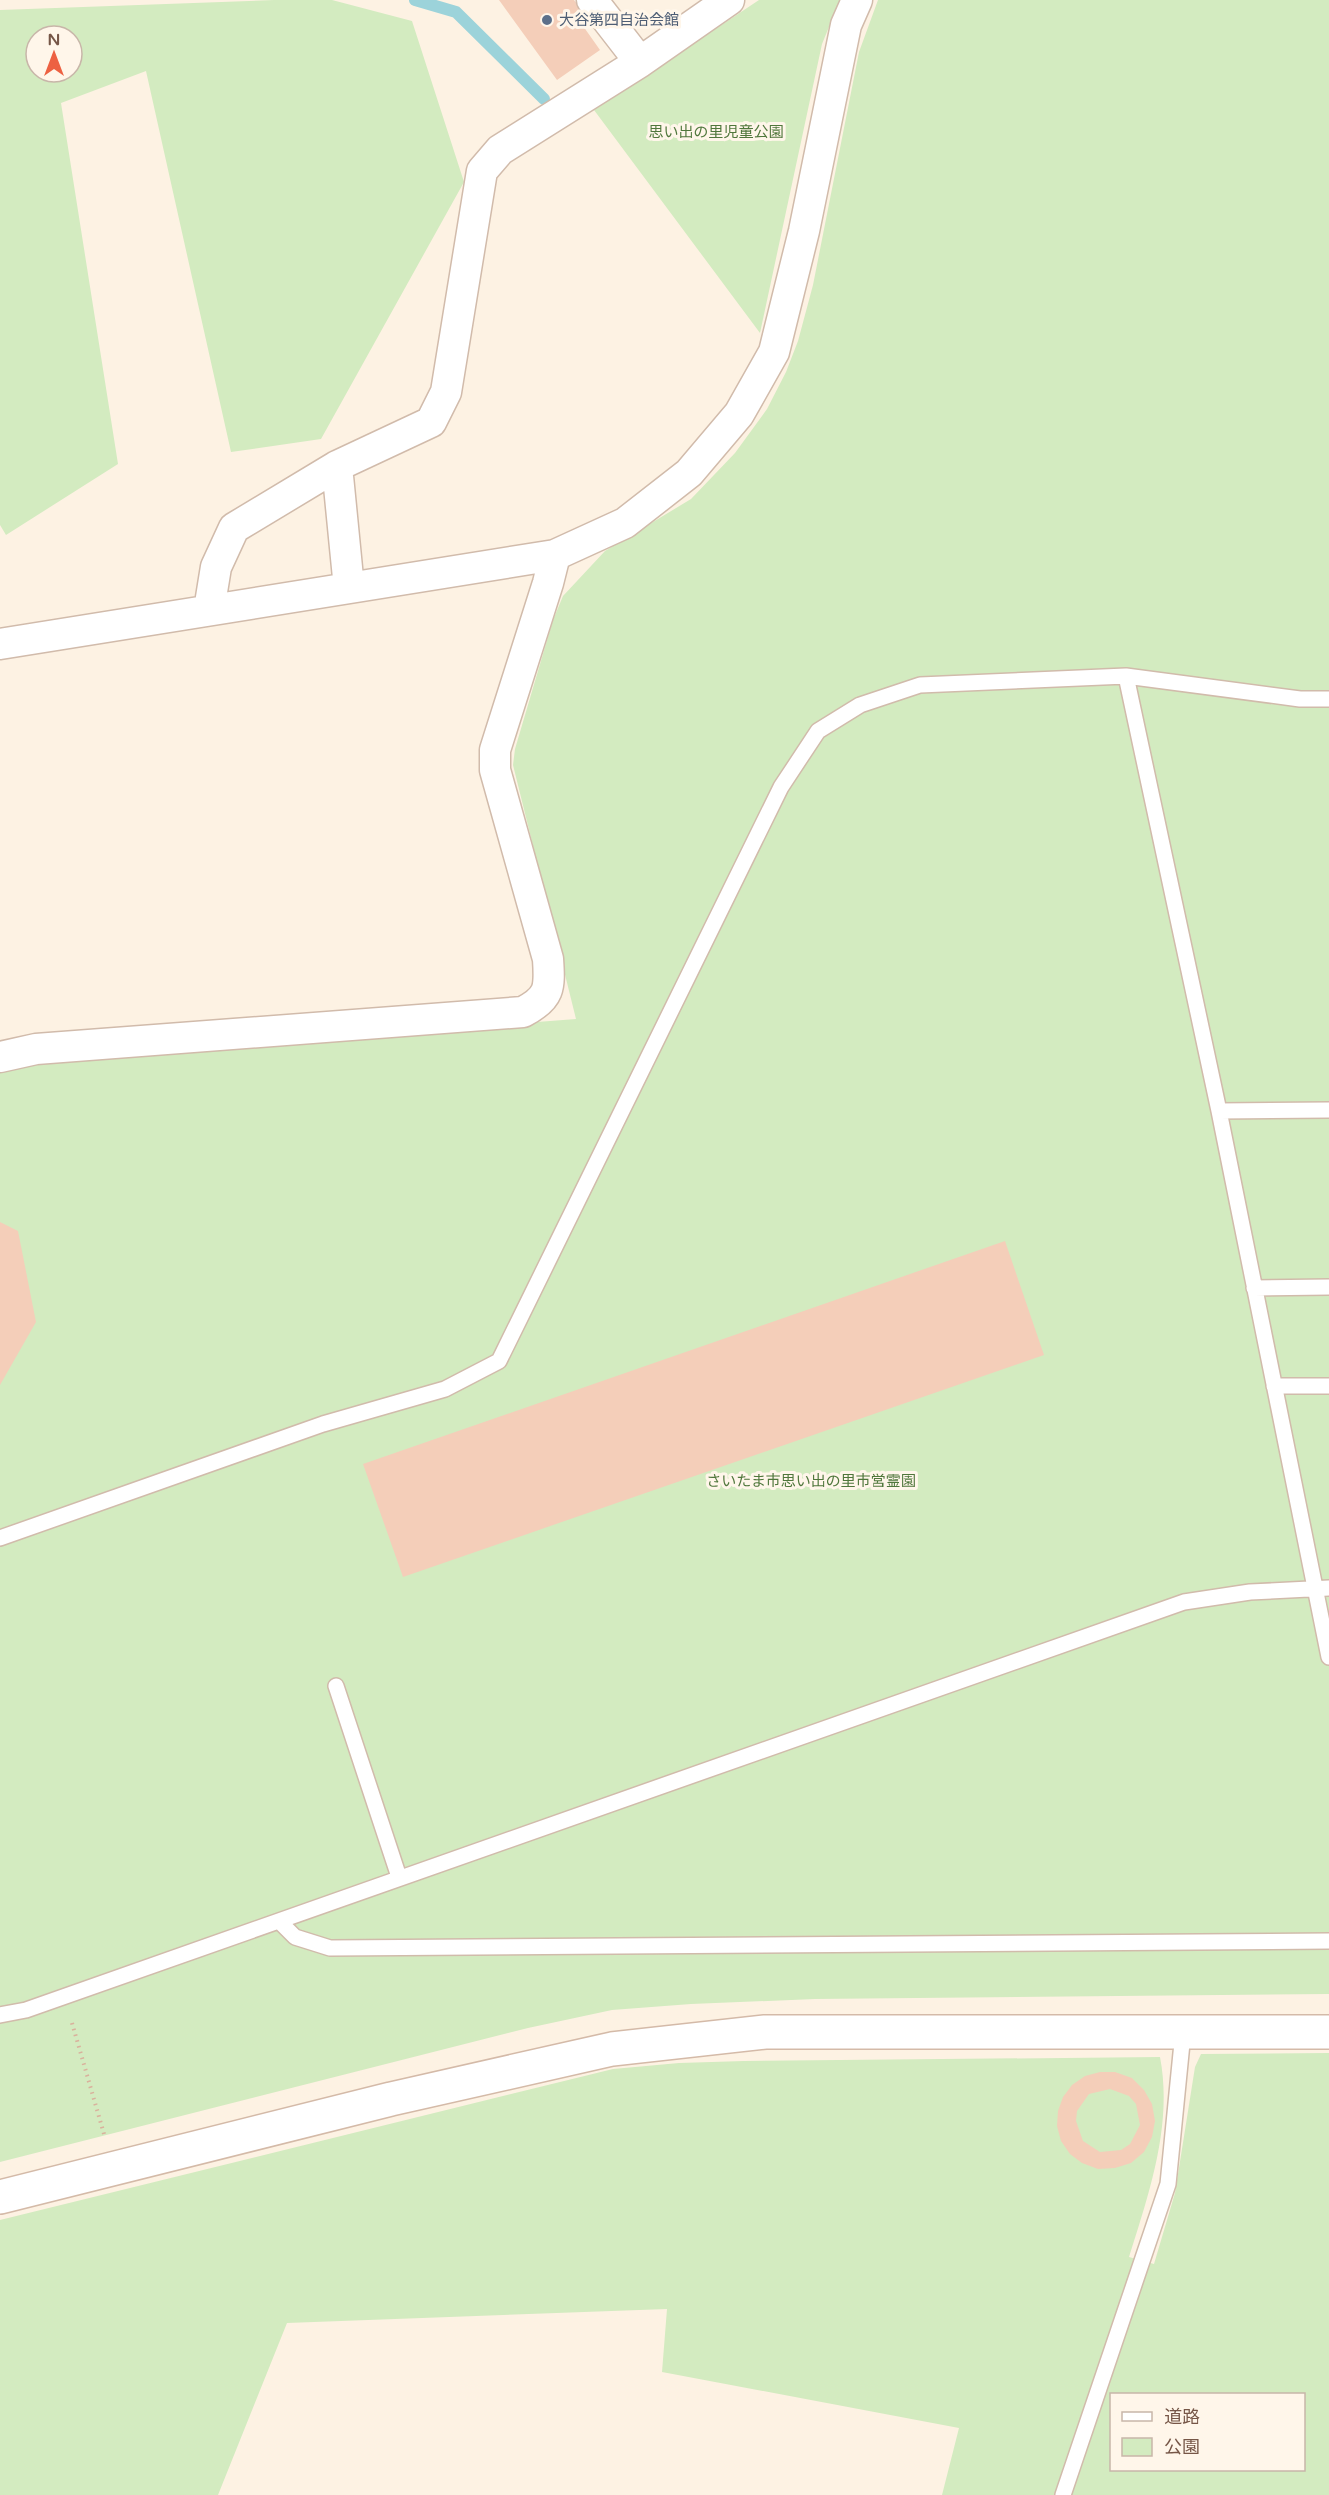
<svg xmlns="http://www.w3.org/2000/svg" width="1329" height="2495" font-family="'Varela Round','Noto Sans JP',sans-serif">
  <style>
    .green { fill: #d3ebc0; fill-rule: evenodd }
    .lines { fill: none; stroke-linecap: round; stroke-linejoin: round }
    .stream { stroke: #9cd3da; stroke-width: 12 }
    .building { fill: #f4ceb9; fill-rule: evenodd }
    .lane-casing { stroke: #d1bbab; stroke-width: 18 }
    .street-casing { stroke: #d1bbab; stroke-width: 33 }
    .secondary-casing { stroke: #d4baa8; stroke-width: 36 }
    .path { stroke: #d9b19c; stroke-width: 4; stroke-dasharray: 1.5 4.5; stroke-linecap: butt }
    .lane { stroke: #fff; stroke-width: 15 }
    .street { stroke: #fff; stroke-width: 30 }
    .secondary { stroke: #fff; stroke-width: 33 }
    .service-dot { fill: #5c6f8a; stroke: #fff6ea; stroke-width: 2 }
    .labels { text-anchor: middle; stroke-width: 6; stroke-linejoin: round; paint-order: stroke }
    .service-label { font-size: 15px; fill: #4e5e75; stroke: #fff6ea; text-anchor: start }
    .park-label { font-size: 15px; fill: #50773c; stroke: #fff6ea }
  </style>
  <rect width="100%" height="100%" fill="#fdf2e3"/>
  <path class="green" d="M 274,0 L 332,0 L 412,21 L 464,182 L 321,439 L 231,452 L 146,71 L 61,103 L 118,464 L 6,535 L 0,525 L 0,10 ZM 36,36 L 72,36 L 72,72 L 36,72 Z
    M 759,0 L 840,0 L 822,44 L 760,333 L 594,110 Z
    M 878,0 L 1329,0 L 1329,1994 L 815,1999 L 691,2004 L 612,2010 L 528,2028 L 0,2162 L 0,1071 L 63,1059 L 576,1019 L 513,765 L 515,749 L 553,620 L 563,596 L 605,551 L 691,499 L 735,453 L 767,409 L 786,372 L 798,341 L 813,285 L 859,52 Z
    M 1329,2053 L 1329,2495 L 942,2495 L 959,2428 L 662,2372 L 667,2309 L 287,2323 L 218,2495 L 0,2495 L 0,2220 L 613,2069 L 679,2063 L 744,2061 L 1160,2057 C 1173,2125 1149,2193 1129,2257 L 1154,2264 L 1175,2193 L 1195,2067 L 1201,2054 ZM 1112,2394 L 1304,2394 L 1304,2470 L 1112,2470 Z"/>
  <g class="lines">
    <path class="stream" d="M 415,0 L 456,12 L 544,99"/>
  </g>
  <path class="building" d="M 499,0 L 574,0 L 582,11 L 576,16 L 600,50 L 557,80 Z
    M 0,1222 L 18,1231 L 36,1322 L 0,1385 Z
    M 1005,1241 L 1044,1355 L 403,1577 L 363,1464 Z
    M 1100,2072 L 1115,2072 L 1132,2078 L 1144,2090 L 1152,2104 L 1155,2121 L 1152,2137 L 1144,2152 L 1131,2163 L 1115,2168 L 1098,2169 L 1082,2163 L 1070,2154 L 1061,2141 L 1057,2126 L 1058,2111 L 1063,2097 L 1072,2085 L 1085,2076 ZM 1110,2089 L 1129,2096 L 1136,2104 L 1140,2125 L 1130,2144 L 1121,2150 L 1100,2152 L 1083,2141 L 1076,2121 L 1077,2111 L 1089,2094 Z"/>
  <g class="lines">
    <defs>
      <path id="lane" d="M 1126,676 L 1219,1111 L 1329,1657
        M 1219,1111 L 1329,1110
        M 1254,1288 L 1329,1287
        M 1274,1386 L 1329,1386
        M 0,1538 L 323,1424 L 445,1389 L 499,1361 L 781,787 L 818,731 L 860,705 L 920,685 L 1126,676 L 1300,699 L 1329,699
        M 336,1686 L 399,1877
        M 279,1921 L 295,1937 L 330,1948 L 1329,1941
        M 0,2015 L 26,2010 L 1184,1602 L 1250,1592 L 1329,1588
        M 1063,2495 L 1168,2184 L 1183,2033"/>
      <path id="street" d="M 592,0 L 640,62
        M 337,466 L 349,588
        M 209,610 L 216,567 L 234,528 L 337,466 L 431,422 L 446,392 L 482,171 L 500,150 L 640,62 L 729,0
        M 0,644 L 555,555 L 625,523 L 689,473 L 739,414 L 774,352 L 804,231 L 846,25 L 857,0
        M 0,1057 L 36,1049 L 523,1012 C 550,998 550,988 548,959 L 495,770 L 495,750 L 548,583 L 555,555"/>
      <path id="secondary" d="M 0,2197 L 391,2099 L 612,2049 L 765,2032 L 1329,2032"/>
    </defs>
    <use href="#lane" class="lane-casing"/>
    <use href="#street" class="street-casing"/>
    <use href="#secondary" class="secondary-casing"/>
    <path class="path" d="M 72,2023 L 104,2134"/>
    <use href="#lane" class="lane"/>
    <use href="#street" class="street"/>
    <use href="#secondary" class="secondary"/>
  </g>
  <circle class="service-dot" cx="547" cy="20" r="6"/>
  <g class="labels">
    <g class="service-label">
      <text x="559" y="25">大谷第四自治会館</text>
    </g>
    <g class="park-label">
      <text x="716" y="137">思い出の里児童公園</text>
      <text x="811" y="1486">さいたま市思い出の里市営霊園</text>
    </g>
  </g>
  <rect x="1110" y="2393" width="195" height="78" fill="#fff6ea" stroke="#c8b6a9" stroke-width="1.5"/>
  <rect x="1122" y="2412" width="30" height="9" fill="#ffffff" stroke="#c8b6a9" stroke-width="1.5"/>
  <text x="1164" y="2423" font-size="18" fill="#765647">道路</text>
  <rect x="1122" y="2438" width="30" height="18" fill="#d3ebc0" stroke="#c8b6a9" stroke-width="1.5"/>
  <text x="1164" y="2453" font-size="18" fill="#765647">公園</text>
  <g transform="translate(54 54)"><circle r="28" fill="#fff6ea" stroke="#c8b6a9" stroke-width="1.5"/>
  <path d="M0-4.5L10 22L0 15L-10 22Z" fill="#ed6142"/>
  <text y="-9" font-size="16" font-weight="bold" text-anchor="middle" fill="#765647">N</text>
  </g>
</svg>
